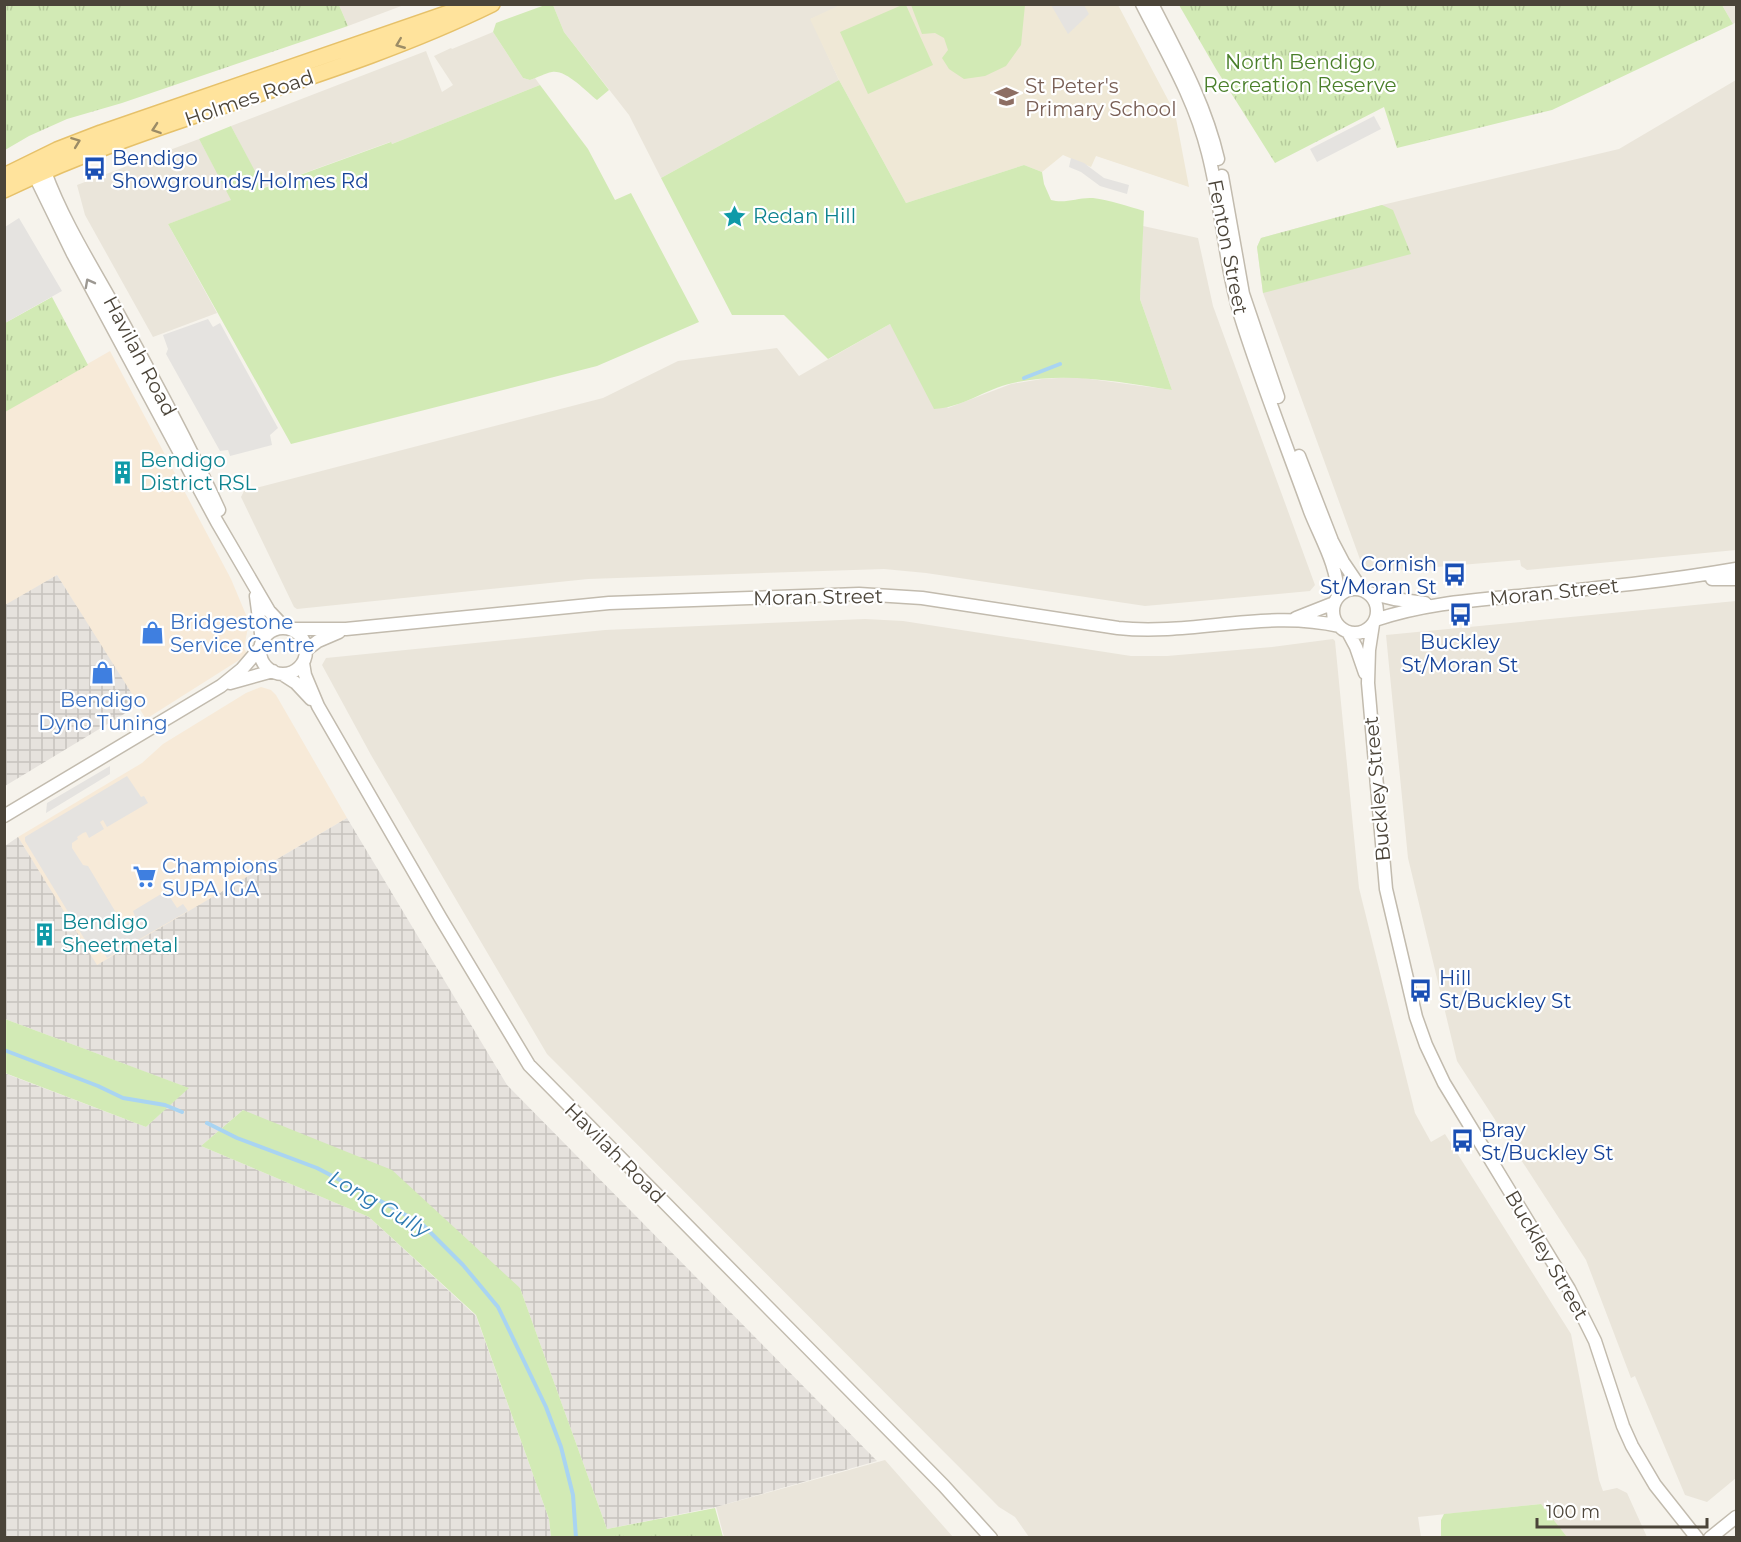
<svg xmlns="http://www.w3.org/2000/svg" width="1741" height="1542" font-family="Montserrat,sans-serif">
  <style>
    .residential { fill: #eae5da }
    .commercial { fill: #f7ead8 }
    .industrial { fill: url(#industrial-grid) }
    .education { fill: #efe8d6 }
    .green { fill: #d2eab5 }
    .park { fill: url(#park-tufts) }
    .parking { fill: #e5e3e0 }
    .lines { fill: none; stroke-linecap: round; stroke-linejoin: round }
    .stream { stroke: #a9d4f2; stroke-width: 4 }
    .minor-casing { stroke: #c2bbae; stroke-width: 15 }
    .major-casing { stroke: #e6c16a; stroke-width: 18 }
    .minor { stroke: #fff; stroke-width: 12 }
    .major { stroke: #ffe39c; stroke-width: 15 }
    .oneway { stroke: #9c8c66 }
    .oneway2 { stroke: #9c9892 }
    .labels { text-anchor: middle; stroke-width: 4.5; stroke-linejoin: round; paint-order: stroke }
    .park-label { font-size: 20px; fill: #4a7f2a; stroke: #fff }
    .education-label { font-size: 20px; fill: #785e54; stroke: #fff; text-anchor: start }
    .street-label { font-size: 20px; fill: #4b4439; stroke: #fff }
    .transit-label { font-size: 20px; fill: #164399; stroke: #fff; text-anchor: start }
    .culture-label { font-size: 20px; fill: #0d838f; stroke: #fff; text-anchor: start }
    .shop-label { font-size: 20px; fill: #366cbe; stroke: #fff; text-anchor: start }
    .water-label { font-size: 21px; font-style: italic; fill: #2e7ab2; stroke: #fff }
  </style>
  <defs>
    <pattern id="industrial-grid" width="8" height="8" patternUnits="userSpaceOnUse" patternTransform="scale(1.5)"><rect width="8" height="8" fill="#e6e2dd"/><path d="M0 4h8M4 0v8" fill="none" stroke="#c7c3be"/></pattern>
    <pattern id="park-tufts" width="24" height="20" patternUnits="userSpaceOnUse" patternTransform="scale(1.5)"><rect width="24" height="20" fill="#d2eab5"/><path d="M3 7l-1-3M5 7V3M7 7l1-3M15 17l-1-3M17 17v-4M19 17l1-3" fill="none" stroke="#b6ca9c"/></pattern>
  </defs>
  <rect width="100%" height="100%" fill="#f6f3ec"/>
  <path class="residential" d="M 339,5 L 404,5 L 348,26 Z
    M 553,5 L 842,5 L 811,19 L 839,80 L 661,178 L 629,115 L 564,32 Z
    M 1722,5 L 1736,5 L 1736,22 L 1733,24 Z
    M 493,32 L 523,78 L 530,80 L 535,78 L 540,85 L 392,144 L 390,142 L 263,188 L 231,126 L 426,51 L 442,92 L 453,85 L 434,56 L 451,48 L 452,49 Z
    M 1736,80 L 1736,550 L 1527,570 L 1521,566 L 1520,560 L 1365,573 L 1263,293 L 1257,247 L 1261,238 L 1382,205 L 1619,149 Z
    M 199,139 L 232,200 L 168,224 L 217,313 L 153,337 L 85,215 L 77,185 Z
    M 1143,226 L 1198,238 L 1213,306 L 1315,585 L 1310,591 L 1145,606 L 926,573 L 884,569 L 588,579 L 297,609 L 294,607 L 241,497 L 244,491 L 603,398 L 678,361 L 777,348 L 799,376 L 890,324 L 948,408 L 1011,384 L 1042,379 L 1075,377 L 1172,390 L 1140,299 Z
    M 1736,601 L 1736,1478 L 1707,1502 L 1685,1495 L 1635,1376 L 1631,1378 L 1586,1260 L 1457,1061 L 1408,858 L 1386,635 Z
    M 865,619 L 903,621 L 1131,656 L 1167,656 L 1272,647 L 1333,639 L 1335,641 L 1359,888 L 1415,1113 L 1431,1142 L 1445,1134 L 1571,1334 L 1599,1480 L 1603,1491 L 1617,1488 L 1627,1493 L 1647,1537 L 1567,1537 L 1540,1504 L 1418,1517 L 1421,1537 L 1029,1537 L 1015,1517 L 999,1507 L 547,1054 L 371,755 L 322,665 L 326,658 L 605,630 Z
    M 885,1460 L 953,1537 L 724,1537 L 716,1507 Z"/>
  <path class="commercial" d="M 110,351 L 231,579 L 249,622 L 244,648 L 247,654 L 244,657 L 146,719 L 57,575 L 5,606 L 4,412 Z
    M 261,687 L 271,690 L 276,695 L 347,818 L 96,966 L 18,837 L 142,763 L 163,744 L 246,693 Z"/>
  <path class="industrial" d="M 57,575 L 139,705 L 5,786 L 5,605 Z
    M 347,818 L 507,1085 L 877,1461 L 716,1507 L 607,1529 L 520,1288 L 243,1110 L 201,1146 L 369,1217 L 476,1316 L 549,1519 L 551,1537 L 5,1537 L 4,1073 L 146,1127 L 188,1088 L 5,1019 L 5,846 L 18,837 L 97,965 Z"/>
  <path class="education" d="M 842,4 L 1118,5 L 1175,113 L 1189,187 L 1096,156 L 1091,167 L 1063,155 L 1042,172 L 1024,165 L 906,203 L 839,80 L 810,19 Z"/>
  <path class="green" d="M 545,5 L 553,5 L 564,32 L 609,90 L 597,100 C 585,91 567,70 552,72 C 545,73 537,78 530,80 L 523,78 L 493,32 L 496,23 Z
    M 902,5 L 906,5 L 933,65 L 868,94 L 840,32 Z
    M 911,5 L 1025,5 L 1021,45 L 1006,66 L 985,76 L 964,79 L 949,69 L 942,58 L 948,50 L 944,38 L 935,33 L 922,34 Z
    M 839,80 L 906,203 L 1024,165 L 1042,172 L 1044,184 L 1051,200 C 1066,204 1078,197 1093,198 C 1110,200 1127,206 1144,211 L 1140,299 L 1172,390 C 1118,382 1067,371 1013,383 C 985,389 962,408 934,409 L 890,324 L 828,359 L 784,315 L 732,315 L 661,178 Z
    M 540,85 L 588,149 L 615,200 L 631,193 L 699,322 L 597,366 L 291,444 L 168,224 L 231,200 L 199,139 L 231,126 L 264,188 L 391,142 L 392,144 Z
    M 5,1019 L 189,1088 L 146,1127 L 5,1073 Z
    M 243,1110 L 392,1170 L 520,1288 L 607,1529 L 607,1537 L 551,1537 L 549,1519 L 476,1315 L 369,1217 L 201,1146 Z
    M 1541,1504 L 1567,1537 L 1441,1537 L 1441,1520 L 1444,1514 Z"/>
  <path class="park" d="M 5,4 L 339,5 L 348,26 L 122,103 L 67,119 L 29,136 L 5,150 Z
    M 1722,5 L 1733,24 L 1552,110 L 1397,148 L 1384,107 L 1275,163 L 1216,69 L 1179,5 Z
    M 1382,205 L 1393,210 L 1411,254 L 1263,293 L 1257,247 L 1261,238 Z
    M 52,297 L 88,365 L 5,412 L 5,323 Z
    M 715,1508 L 723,1537 L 607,1537 L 607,1529 Z"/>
  <path class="parking" d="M 1051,5 L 1084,5 L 1089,14 L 1068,34 Z
    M 1374,116 L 1381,129 L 1317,162 L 1310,149 Z
    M 1071,158 L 1084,163 L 1104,178 L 1129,185 L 1127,194 L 1100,186 L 1081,172 L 1069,167 Z
    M 19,218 L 62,291 L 5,323 L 5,227 Z
    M 208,319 L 213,327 L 220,323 L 278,428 L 270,435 L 272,445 L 230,456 L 228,450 L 220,451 L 166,354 L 168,349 L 163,335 Z
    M 110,766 L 110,774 L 46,813 L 47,803 Z
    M 127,776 L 141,797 L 144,796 L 148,803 L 107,827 L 103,820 L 100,822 L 104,829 L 89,838 L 86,832 L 83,833 L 77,837 L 78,839 L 72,843 L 72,848 L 83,865 L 88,866 L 124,926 L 136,919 L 133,911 L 166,891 L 177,908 L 183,904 L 188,911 L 107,958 L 103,951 L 93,953 L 25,841 L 25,837 Z"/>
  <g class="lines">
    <path class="stream" d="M 1024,378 L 1060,364
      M 4,1050 L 98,1086 L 123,1098 L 165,1105 L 182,1112
      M 207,1123 L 237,1138 L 317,1168 L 388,1205 L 423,1225 L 463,1265 L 498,1307 L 546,1407 L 561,1447 L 573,1495 L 576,1538"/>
    <defs>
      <path id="minor" d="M 1142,4 C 1167,53 1195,100 1208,153 C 1223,211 1225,271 1244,327 C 1264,389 1288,450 1310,511 C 1321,539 1338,566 1338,597
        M 1152,4 C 1178,55 1205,103 1218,159
        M 45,172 C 63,221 91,265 116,310 C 152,376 188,442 219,510
        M 35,176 L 73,254 L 217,522 L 269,611 L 285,628
        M 1222,176 L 1243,294 L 1278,397
        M 1299,456 L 1332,541 L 1343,562 L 1362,590
        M 1712,579 L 1736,579
        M1333 611a22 22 0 1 1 44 0a22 22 0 1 1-44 0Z
        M 1369,593 L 1394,599 L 1425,603
        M 256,596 L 262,641
        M 1296,618 L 1334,603
        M 1375,620 C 1425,603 1476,600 1528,595 C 1598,588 1667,581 1736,569
        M 1373,624 L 1369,650 L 1368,683 L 1386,889 L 1416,1017 L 1426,1045 L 1444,1083 L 1569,1289 L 1595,1341 L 1623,1426 L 1632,1446 L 1655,1485 L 1697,1538
        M260 651a23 23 0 1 1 46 0a23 23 0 1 1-46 0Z
        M 290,629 L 346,629 L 609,603 L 859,594 L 922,598 L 1118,628 C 1192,636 1266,609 1339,626
        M 1348,632 L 1356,647 L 1365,673
        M 306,650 L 318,641 L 339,632
        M 303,663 L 305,675 L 318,706 L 440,917 L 529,1065 L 944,1486 L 991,1538
        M 282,674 L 296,683 L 311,699
        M 230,683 L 273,671
        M 4,816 L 221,686 L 242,669 L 260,648
        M 1710,1538 L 1736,1517"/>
      <path id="major" d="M 4,176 L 57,150 L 101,133 L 466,7
        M 4,190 C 162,114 335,81 492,4"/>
    </defs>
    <use href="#minor" class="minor-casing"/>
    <use href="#major" class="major-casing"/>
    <use href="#minor" class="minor"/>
    <use href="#major" class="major"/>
  </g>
  <defs><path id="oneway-chevron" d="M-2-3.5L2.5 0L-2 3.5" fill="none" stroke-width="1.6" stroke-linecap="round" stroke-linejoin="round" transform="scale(1.5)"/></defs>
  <g class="oneway">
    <use href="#oneway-chevron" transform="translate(400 44) rotate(158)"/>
    <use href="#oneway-chevron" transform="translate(156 129) rotate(161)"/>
    <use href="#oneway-chevron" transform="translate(76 142) rotate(-21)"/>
  </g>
  <use class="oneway2" href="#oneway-chevron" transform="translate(89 283) rotate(-118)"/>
  <defs>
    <symbol id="school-bare" viewBox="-9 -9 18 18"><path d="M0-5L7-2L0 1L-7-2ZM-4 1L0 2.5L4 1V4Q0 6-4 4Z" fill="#8d6e63" stroke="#fff" stroke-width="2.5" paint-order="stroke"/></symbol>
    <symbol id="bus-bare" viewBox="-9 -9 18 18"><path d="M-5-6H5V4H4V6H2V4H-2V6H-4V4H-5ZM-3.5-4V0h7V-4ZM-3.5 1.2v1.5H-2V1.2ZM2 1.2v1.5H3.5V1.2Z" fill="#1a4fb4" stroke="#fff" stroke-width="2.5" paint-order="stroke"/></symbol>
    <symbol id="sight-bare" viewBox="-9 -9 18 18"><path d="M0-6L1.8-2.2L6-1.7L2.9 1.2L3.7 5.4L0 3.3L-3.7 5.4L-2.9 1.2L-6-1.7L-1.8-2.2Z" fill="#0f9aa8" stroke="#fff" stroke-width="2.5" paint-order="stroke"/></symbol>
    <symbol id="building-bare" viewBox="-9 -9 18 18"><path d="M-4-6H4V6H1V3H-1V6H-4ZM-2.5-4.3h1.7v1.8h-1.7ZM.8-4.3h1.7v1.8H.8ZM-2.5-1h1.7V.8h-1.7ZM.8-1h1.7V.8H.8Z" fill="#0f9aa8" stroke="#fff" stroke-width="2.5" paint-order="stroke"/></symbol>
    <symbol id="shop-bare" viewBox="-9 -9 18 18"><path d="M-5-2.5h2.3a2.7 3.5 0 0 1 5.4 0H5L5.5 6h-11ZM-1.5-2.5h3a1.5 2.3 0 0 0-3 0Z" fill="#3f7fe0" stroke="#fff" stroke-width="2.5" paint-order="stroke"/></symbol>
    <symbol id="supermarket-bare" viewBox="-9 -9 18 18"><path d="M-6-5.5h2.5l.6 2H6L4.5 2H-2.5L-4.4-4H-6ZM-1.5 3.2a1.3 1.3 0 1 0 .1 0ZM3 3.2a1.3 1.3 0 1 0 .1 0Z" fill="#3f7fe0" stroke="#fff" stroke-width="2.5" paint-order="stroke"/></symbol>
  </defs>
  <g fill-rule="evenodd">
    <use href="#school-bare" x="990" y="80" width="33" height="33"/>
    <use href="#bus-bare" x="78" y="152" width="33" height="33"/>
    <use href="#sight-bare" x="718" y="200" width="33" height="33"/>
    <use href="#building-bare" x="106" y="456" width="33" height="33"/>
    <use href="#bus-bare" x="1438" y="558" width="33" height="33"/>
    <use href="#bus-bare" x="1444" y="598" width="33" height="33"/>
    <use href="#shop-bare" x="136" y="616" width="33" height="33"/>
    <use href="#shop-bare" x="86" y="656" width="33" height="33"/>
    <use href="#supermarket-bare" x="128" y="860" width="33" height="33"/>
    <use href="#building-bare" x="28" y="918" width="33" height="33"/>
    <use href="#bus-bare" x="1404" y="974" width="33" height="33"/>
    <use href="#bus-bare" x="1446" y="1124" width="33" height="33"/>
  </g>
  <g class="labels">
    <g class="park-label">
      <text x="1300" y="69">North Bendigo<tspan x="1300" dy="23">Recreation Reserve</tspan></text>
    </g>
    <g class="education-label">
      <text x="1025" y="93">St Peter's<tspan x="1025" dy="23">Primary School</tspan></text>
    </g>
    <g class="street-label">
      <text transform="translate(249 98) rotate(-19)" y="7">Holmes Road</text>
      <text transform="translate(1228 247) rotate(79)" y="7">Fenton Street</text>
      <text transform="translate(140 356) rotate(62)" y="7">Havilah Road</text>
      <text transform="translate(1554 592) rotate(-6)" y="7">Moran Street</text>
      <text transform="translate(818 597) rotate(-1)" y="7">Moran Street</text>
      <text transform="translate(1377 789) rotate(-95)" y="7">Buckley Street</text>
      <text transform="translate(615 1153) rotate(45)" y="7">Havilah Road</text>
      <text transform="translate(1547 1255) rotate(60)" y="7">Buckley Street</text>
    </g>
    <g class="transit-label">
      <text x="112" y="165">Bendigo<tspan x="112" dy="23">Showgrounds/Holmes Rd</tspan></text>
      <text x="1437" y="571" text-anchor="end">Cornish<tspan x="1437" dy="23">St/Moran St</tspan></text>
      <text x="1460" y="649" text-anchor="middle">Buckley<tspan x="1460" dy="23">St/Moran St</tspan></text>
      <text x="1439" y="985">Hill<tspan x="1439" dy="23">St/Buckley St</tspan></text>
      <text x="1481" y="1137">Bray<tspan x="1481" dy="23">St/Buckley St</tspan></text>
    </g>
    <g class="culture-label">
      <text x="753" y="223">Redan Hill</text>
      <text x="140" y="467">Bendigo<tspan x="140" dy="23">District RSL</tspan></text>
      <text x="62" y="929">Bendigo<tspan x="62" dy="23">Sheetmetal</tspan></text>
    </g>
    <g class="shop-label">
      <text x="170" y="629">Bridgestone<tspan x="170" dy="23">Service Centre</tspan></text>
      <text x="103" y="707" text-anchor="middle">Bendigo<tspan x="103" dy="23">Dyno Tuning</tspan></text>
      <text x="162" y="873">Champions<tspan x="162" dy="23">SUPA IGA</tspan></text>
    </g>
    <g class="water-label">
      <text transform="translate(379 1204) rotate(30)" y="7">Long Gully</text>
    </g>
  </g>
  <rect width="1741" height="1542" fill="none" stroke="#4b4439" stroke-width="12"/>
  <path d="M1537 1518v9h170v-9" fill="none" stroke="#4b4439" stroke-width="3"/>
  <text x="1546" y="1518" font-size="18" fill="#4b4439" stroke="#ffffff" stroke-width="4.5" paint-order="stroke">100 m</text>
</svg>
